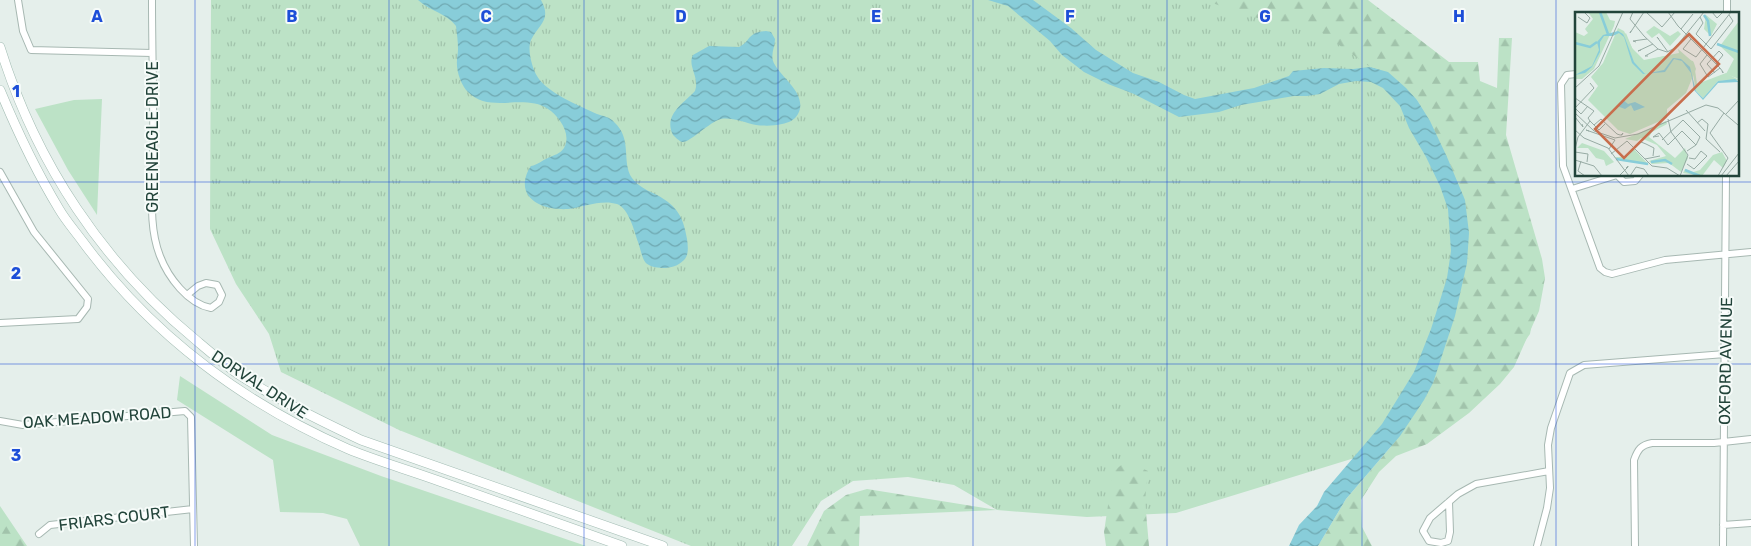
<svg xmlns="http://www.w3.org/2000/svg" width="1751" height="546" font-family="Rubik,sans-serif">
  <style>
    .grass { fill: url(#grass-tufts) }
    .forest { fill: url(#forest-firs) }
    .park { fill: #bce2c6 }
    .water { fill: url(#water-waves) }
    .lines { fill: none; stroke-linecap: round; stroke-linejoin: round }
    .minor-casing { stroke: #a7b8b2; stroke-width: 8 }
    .secondary-casing { stroke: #a2bcb3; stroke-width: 10 }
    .minor { stroke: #fff; stroke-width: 6 }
    .secondary { stroke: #fff; stroke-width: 9 }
    .grid { fill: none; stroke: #1d4ed8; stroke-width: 1; stroke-opacity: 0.55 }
    .labels { text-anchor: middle; stroke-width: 4; stroke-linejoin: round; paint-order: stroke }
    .street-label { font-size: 16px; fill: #22443a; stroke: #f6fbf9 }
    .inset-river { fill: none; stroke: #88cdd9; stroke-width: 2.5 }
    .inset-road { fill: none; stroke: #97aba4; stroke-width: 1 }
    .view { fill: #c86e4d; fill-opacity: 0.15; stroke: #c86e4d; stroke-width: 2.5 }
    .inset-edge { fill: none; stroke: #22443a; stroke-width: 2.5 }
    .grid-label { font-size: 16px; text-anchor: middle; font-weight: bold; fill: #1d4ed8; stroke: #f6fbf9; stroke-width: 4; stroke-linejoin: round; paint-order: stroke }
  </style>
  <defs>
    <pattern id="grass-tufts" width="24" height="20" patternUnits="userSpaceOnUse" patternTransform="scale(1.25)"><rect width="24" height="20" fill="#bce2c6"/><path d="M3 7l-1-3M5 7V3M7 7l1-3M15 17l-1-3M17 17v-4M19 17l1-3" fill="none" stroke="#a1c3ab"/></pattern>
    <pattern id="forest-firs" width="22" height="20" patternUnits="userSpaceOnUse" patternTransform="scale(1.25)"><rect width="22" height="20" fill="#bce2c6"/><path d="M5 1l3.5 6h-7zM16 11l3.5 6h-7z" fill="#a1c3ab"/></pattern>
    <pattern id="water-waves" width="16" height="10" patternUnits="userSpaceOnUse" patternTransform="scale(1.25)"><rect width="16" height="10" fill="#88cdd9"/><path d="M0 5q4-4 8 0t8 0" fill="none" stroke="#6fa8b1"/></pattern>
  </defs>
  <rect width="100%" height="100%" fill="#e5efeb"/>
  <path class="grass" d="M 211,0 L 1349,0 L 1540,281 L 1530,334 L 1495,382 L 1439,432 L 1176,513 L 1087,517 L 997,510 L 954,485 L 908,477 L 853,481 L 821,501 L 792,546 L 691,546 L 399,430 L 281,372 L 269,334 L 236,284 L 210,229 Z"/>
  <path class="forest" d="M 1204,0 L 1368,0 L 1449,62 L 1478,62 L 1480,81 L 1497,88 L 1499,38 L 1512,38 L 1506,135 L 1542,259 L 1545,278 L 1539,311 L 1514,367 L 1500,384 L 1469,413 L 1427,444 L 1396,456 L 1379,472 L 1361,500 L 1362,527 L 1372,546 L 1318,546 L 1346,499 L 1400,436 L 1424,400 L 1433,383 L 1455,316 L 1467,263 L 1469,233 L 1465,200 L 1447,157 L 1430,121 L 1417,100 L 1388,72 L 1370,67 L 1314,27 L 1284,25 L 1246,15 Z
    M 1126,461 L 1148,471 L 1145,501 L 1149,546 L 1106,546 L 1104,532 L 1113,472 Z
    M 867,489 L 997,510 L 860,516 L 859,546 L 807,546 L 824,511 L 846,495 Z
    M 0,506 L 27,546 L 0,546 Z"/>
  <path class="park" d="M 102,99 L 97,215 L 68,170 L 35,109 L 74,100 Z
    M 180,376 L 272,435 L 381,476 L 586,546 L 360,546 L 347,519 L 323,513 L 280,512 L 273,460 L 177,400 Z"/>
  <path class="water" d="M 418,0 L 541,0 C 552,20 539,24 531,40 C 527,49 532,68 537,76 C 547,93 580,106 597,114 C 603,116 610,117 614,122 C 633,139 621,162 632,178 C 637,185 646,190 653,193 C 675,204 683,214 687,239 C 688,246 689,255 684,260 C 678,266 671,268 663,268 C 641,267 644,259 638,242 C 634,230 629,209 617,204 C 602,199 583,207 568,209 C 553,210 532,206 526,191 C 523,183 526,173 531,166 C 538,165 542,160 548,158 C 554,155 560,154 564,148 C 572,134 559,116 548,109 C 524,93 489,114 468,92 C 461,85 456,71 457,60 C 457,57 458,53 458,49 C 458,42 457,34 456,26 C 446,13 430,11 418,0 Z
    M 988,0 L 1033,0 L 1071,28 L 1096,50 L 1133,73 L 1159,82 L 1184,95 L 1195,99 L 1254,88 L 1289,76 L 1293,71 L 1324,68 L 1353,69 L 1370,67 L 1388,72 L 1406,88 L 1417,100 L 1430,121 L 1447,157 L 1465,200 L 1469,233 L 1467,263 L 1455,316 L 1433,383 L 1424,400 L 1400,436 L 1346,499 L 1318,546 L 1289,546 L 1299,525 L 1317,506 L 1324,492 L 1382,424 L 1414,372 L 1431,329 L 1447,278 L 1451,251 L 1448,209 L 1440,186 L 1426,157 L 1409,128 L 1400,106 L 1383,88 L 1371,82 L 1356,81 L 1339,84 L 1320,94 L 1307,96 L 1294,96 L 1241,105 L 1219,112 L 1179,117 L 1134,94 L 1108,84 L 1084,72 L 1062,55 L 1050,41 L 1008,6 Z
    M 766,31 L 771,32 L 775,39 C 775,48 769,56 775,65 C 783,79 808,95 798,114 C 795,120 788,123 782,124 C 774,126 764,126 756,125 C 745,123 732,117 721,119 C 709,122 690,143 682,142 C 679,141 675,137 673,135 C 663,115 683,104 695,91 C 700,77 687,66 693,55 L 709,46 L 739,47 C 751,41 747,32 766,31 Z"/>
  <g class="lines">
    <defs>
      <path id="minor" d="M 18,0 L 23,31 L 31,50 L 152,53
        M 152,0 C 152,54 154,107 153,161 C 153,193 148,225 160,256 C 168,277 188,304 211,308 L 219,302 L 222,295 L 217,285 L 206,283 L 198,286 L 187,295
        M 1727,14 L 1727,0
        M 1576,74 L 1567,75 L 1561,84 L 1563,166 L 1600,268 L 1605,272 L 1612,274 L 1665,260 L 1751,252
        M 0,172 L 34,232 L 88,299 L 87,307 L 78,319 L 0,323
        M 1617,175 L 1624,182 L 1635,181 L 1640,175
        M 1572,189 L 1617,175
        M 0,421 L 23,425 L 185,411 L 191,417 L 194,546
        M 1449,502 L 1450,532 L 1448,541 L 1441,543 L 1429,541 L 1423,531 L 1430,518 L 1458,494 L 1476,484 L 1549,471
        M 1723,525 L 1751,523
        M 39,534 L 50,525 L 193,509
        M 1537,546 L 1547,508 L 1550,488 L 1548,445 L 1551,428 L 1570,373 L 1584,365 L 1725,354
        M 1635,546 L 1634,460 C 1638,449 1641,445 1652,443 L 1714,443 L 1751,439
        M 1723,546 L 1726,175"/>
      <path id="secondary" d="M 0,47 C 36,163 103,264 197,341 C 210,352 224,364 238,374 C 278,400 319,420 361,440 L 663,546
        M 0,90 C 17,131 36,171 59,209 C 66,221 75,231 83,242 C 151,334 243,403 348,449 C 377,461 409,470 439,481 C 500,503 561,524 622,546"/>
    </defs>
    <use href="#minor" class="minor-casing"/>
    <use href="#secondary" class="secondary-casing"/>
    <use href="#minor" class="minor"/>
    <use href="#secondary" class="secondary"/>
  </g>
  <path class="grid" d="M 195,0 L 195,546M 389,0 L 389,546M 584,0 L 584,546M 778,0 L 778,546M 973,0 L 973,546M 1167,0 L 1167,546M 1362,0 L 1362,546M 1556,0 L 1556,546M 0,182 L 1751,182M 0,364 L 1751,364"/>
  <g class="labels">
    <g class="street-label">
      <text transform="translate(152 137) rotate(-90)" y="6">GREENEAGLE DRIVE</text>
      <text transform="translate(1725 361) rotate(-89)" y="6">OXFORD AVENUE</text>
      <text transform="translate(260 384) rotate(33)" y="6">DORVAL DRIVE</text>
      <text transform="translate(97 417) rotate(-4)" y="6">OAK MEADOW ROAD</text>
      <text transform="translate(114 518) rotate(-7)" y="6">FRIARS COURT</text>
    </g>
  </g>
  <g transform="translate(1575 12)">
    <rect width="164" height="164" fill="#e5efeb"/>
    <path d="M 164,9 L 164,67 L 151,62 L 159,47 L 145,34 ZM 43,16 L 49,19 L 61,44 L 69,49 L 90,44 L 118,49 L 121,57 L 111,81 L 92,97 L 92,106 L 55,122 L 43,118 L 13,88 L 23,74 L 16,65 L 28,51 Z" fill="#bce2c6"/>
    <path d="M 13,0 L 31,0 L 35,8 L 40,9 L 39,14 L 19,57 L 7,67 L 0,67 L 0,20 L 9,24 L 13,21 L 10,17 L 18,7 ZM 51,21 L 57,36 L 69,48 L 104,41 L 103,37 L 119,51 L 122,72 L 151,61 L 164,68 L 143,69 L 128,86 L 121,79 L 118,62 L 111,50 L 100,46 L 79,53 L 66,52 L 57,44 L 49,23 ZM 7,131 L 29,139 L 39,150 L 31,154 L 29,148 L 21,146 L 13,136 L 2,136 ZM 59,137 L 74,153 L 38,145 L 52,145 Z" fill="#bce2c6"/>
    <path d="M 131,3 L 142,12 L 136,24 L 129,17 ZM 79,14 L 95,24 L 103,19 L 106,22 L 95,34 L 84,21 L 77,26 L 71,20 ZM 91,109 L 92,112 L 77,120 L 74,125 L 100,146 L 110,136 L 113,146 L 106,160 L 94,151 L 77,152 L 74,149 L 91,144 L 82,133 L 66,126 L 62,129 L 50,127 ZM 147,140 L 152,149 L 148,156 L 139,148 L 127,164 L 108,161 L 110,157 L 115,161 L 125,158 L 138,143 Z" fill="#bce2c6"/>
    <path d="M 43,19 L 48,22 L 50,26 L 59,50 L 70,62 L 89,58 L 98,46 L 106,47 L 115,55 L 121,79 L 128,86 L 143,69 L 160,67 L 164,70 L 143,71 L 128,88 L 119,78 L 116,61 L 107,49 L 99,47 L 90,60 L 68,62 L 57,51 L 49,25 L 44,21 L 38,24 L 29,24 L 25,30 L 25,40 L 17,55 L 10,61 L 0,63 L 17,54 L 24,38 L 22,30 L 28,23 ZM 48,88 L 53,92 L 60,90 L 70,95 L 59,99 L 56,93 L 50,97 L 42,94 Z" fill="#88cdd9"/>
    <path class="inset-river" d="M 25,0 L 33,22M 129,3 L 133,9 L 135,24M 0,31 L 15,35 L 22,30M 142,32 L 164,40M 41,147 L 73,152M 76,150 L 90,148 L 97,152M 110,158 L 125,164"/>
    <path class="inset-road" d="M 58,0 L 55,7 L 69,24 L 83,37 L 92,40 L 100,36 L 129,0M 71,0 L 87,15 L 100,0M 93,0 L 103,14 L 145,56 L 148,60 L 148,61 L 147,59M 137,0 L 142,6 L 148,0M 3,5 L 12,11 L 15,6 L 9,0M 125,5 L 128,11 L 121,22 L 136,37 L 158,9 L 154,3M 106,17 L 118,2M 56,19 L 55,21 L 69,0M 84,27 L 82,25 L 93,40M 116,27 L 108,37 L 121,45 L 156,0M 61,30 L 58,29 L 72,27M 66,38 L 63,39 L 78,32M 132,43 L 125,52 L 133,65 L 145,56M 73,44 L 70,44 L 83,37M 140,61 L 132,52 L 144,39 L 148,43 L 141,52M 0,76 L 24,54 L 48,0M 0,86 L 19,99 L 13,106 L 15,109M 13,94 L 6,102 L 0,96 L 19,76 L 15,71M 111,98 L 130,119M 0,101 L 19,119 L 40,126 L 63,122 L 131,93 L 143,96 L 163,113M 151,102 L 164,88M 0,105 L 8,115 L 7,112M 15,109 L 24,118 L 30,112M 122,111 L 127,107 L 133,112 L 131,127 L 145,140M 19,113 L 26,107 L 42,122 L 45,123 L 47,123 L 48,121 L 46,123M 0,118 L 9,126 L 33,136 L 54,164M 14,119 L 11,118 L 40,128 L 34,137M 84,124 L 78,125 L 84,121 L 93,133 L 107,119 L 121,133 L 112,139M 87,128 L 108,108 L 125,125 L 121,133M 60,136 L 66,130 L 71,132 L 79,136 L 78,144M 0,137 L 3,125 L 15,109M 0,140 L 13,142 L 12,150M 36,142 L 52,129 L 77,154 L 92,156 L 105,164 L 113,143 L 96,120 L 93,107M 70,147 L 85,144M 0,148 L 19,154 L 27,164M 6,149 L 3,159 L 10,164M 112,152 L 119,157 L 132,144 L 126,139 L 120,147 L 114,146M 44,164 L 53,155 L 53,154 L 51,156M 55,164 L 61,155 L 69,157 L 74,164M 143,164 L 153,146 L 135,121 L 149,101M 146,164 L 164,141M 151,164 L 164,149"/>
    <path class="view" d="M 114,22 L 144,52 L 49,146 L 20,117 Z"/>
    <rect width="164" height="164" class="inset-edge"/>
  </g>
  <g class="grid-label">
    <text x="97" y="22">A</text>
    <text x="292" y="22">B</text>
    <text x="486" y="22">C</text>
    <text x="681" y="22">D</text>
    <text x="876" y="22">E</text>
    <text x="1070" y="22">F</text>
    <text x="1265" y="22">G</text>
    <text x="1459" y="22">H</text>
    <text x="16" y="97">1</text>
    <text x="16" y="279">2</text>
    <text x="16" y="461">3</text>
  </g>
</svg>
